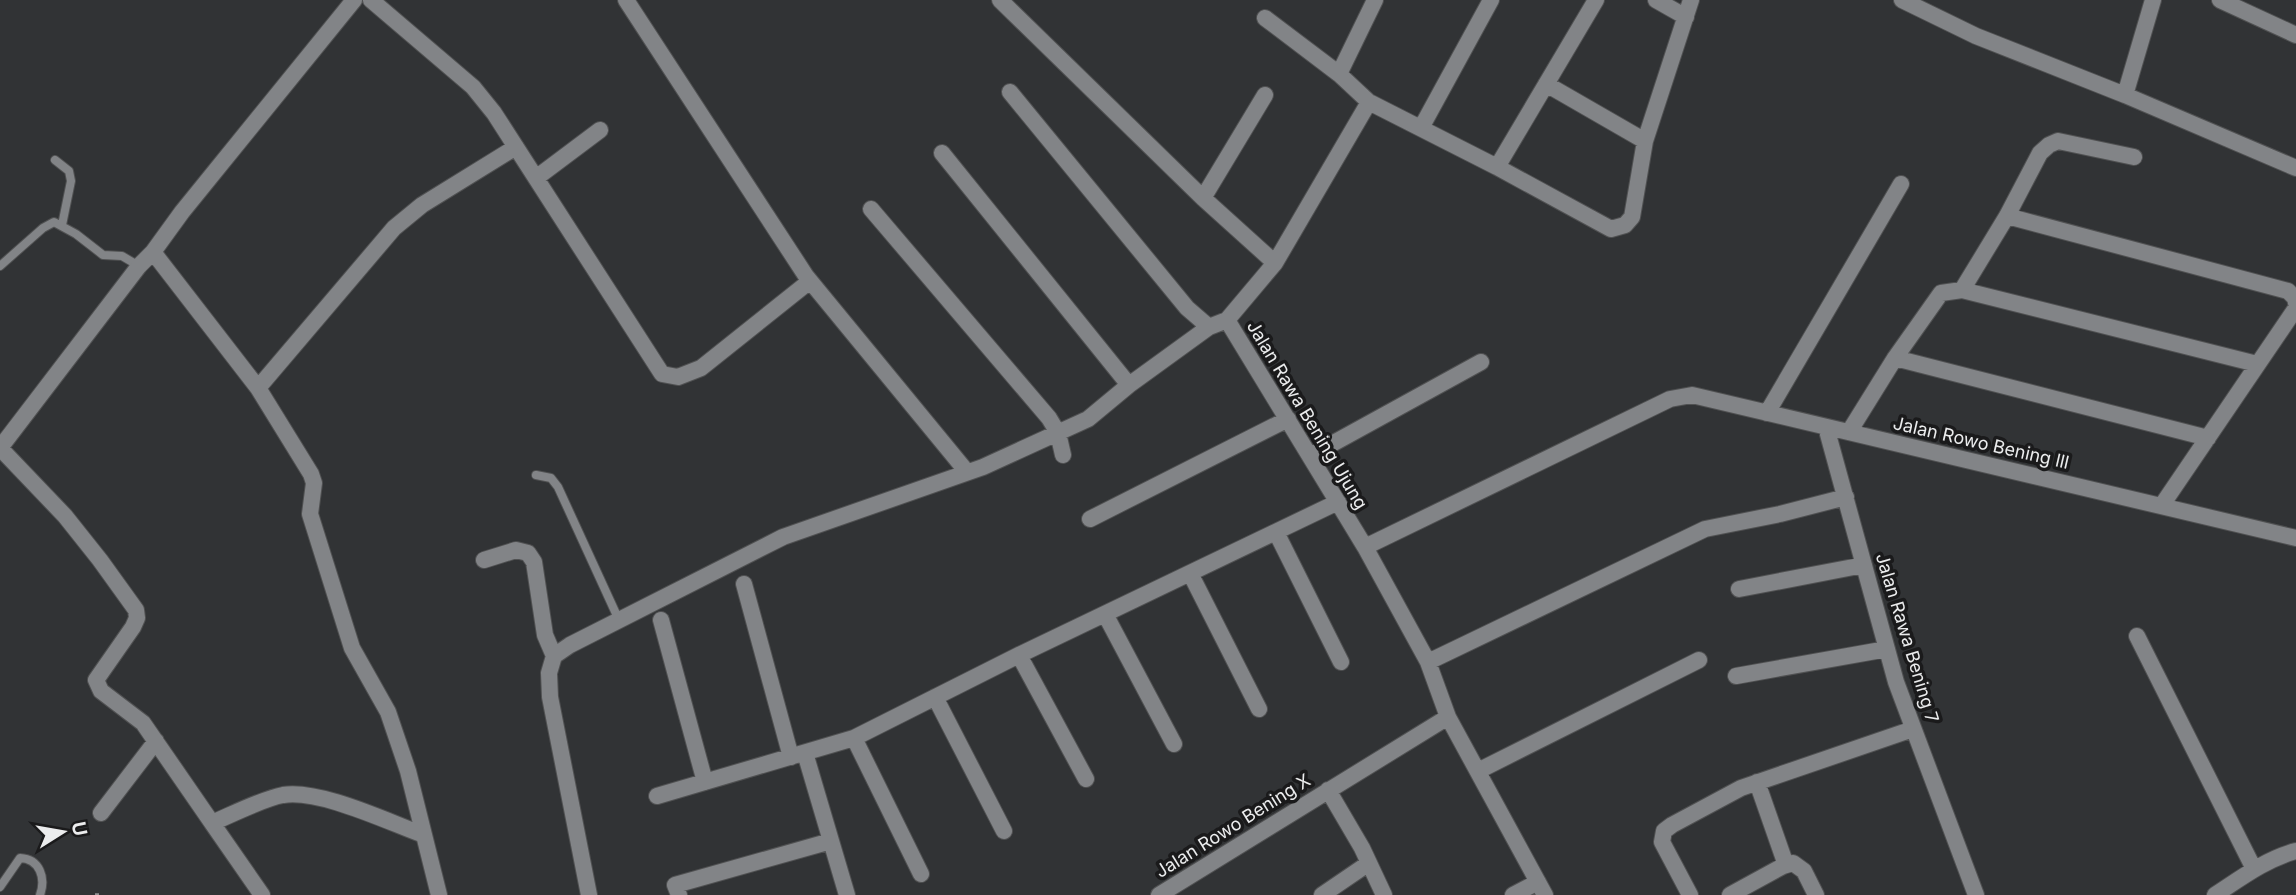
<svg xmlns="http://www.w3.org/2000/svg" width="2296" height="895" font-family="Inter,sans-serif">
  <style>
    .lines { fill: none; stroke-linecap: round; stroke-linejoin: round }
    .service-casing { stroke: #505152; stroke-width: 10 }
    .minor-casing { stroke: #505152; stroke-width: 18 }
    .path { stroke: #929394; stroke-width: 3.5; stroke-dasharray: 5 5; stroke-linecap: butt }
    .service { stroke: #828487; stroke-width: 8 }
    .minor { stroke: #828487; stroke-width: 16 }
    .labels { text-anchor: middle; stroke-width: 7; stroke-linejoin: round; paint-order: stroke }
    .street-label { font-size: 18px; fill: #ebeced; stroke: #1a1a1b }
  </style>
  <rect width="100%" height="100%" fill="#313335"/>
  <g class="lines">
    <defs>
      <path id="service" d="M 55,160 L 69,171 L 71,181 L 62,225
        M 0,266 L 43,228 L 54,222 L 76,234 L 103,255 L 122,256 L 139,266
        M 536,475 L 551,478 L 558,487 L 618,618
        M 0,887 L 20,858 C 40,859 46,878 40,895"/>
      <path id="minor" d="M 354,0 L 182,212 L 153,252 L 258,388 L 394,228 L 422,205 L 516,147
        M 371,0 L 473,87 L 494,113 L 662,374 L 678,377 L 701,368 L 810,281
        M 626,0 L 806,276 L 967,472
        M 1000,0 L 1203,198 L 1275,263 L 1227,320 L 1365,547 L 1428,662 L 1448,717 L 1545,895
        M 1656,0 L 1686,17
        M 1902,0 L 1976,36 L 2125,95 L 2296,168
        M 2220,0 L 2296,35
        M 1265,18 L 1339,74 L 1369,102
        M 1339,74 L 1375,0
        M 1546,84 L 1645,141
        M 1010,92 L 1187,308 L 1209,327
        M 2125,95 L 2153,0
        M 1421,128 L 1491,0
        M 942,153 L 1129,385
        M 1497,167 L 1596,0
        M 536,178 L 600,130
        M 1203,198 L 1265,95
        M 871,209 L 1049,418 L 1058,433 L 1063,455
        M 2007,216 L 2288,291 L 2295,298 L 2296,303
        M 1275,263 L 1369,102 L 1497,167 L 1611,229 L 1625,225 L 1632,217 L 1645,141 L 1691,0
        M 1962,290 L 2257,364
        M 1895,358 L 2208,438
        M 258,388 L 311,474 L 314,483 L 310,514 L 352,648 L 388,712 L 408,771 L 424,835
        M 1767,413 L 1901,184
        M 1826,427 L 1896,682 L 1976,895
        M 1849,432 L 1895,358 L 1941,293 L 1962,290 L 2007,216 L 2040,153 L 2049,145 L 2058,141 L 2134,157
        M 0,448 L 139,266 L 153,252
        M 1,449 L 65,516 L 100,560 L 136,610 L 137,618 L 133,627 L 96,680 L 101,691 L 143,723 L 212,823 C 233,814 262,799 283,795 C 320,789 388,822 424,835 L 439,895
        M 1310,456 L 1481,362
        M 2162,505 L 2296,308
        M 1090,519 L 1288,419
        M 1276,532 L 1341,662
        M 1365,547 L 1670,399 L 1692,395 L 2296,538
        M 484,560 L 516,550 L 528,553 L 534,562 L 545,635 L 554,656
        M 1190,573 L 1259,709
        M 744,584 L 791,757
        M 1739,589 L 1864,565
        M 1105,614 L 1174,744
        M 661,620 L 705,782
        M 2137,636 L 2254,869
        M 1019,655 L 1086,779
        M 1428,662 L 1705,529 L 1780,514 L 1846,497
        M 1736,676 L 1887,649
        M 935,697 L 1004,831
        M 854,738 L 921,874
        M 805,753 L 847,895
        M 1478,771 L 1699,660
        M 1757,782 L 1786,865
        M 1328,790 L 1362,848 L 1384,895
        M 657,796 L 854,738 L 1019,655 L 1338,502
        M 101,813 L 156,741
        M 212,823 L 262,895
        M 589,895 L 550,697 L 549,673 L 554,656 L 570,645 L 783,537 L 983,467 L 1088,419 L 1129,385 L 1209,327 L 1227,320
        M 679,895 L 675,885 L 831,841
        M 1159,895 L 1448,717
        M 1322,895 L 1369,863
        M 1513,895 L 1538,882
        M 1690,895 L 1662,842 L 1664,831 L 1672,825 L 1741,788 L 1913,729
        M 1730,895 L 1783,866 L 1793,863 L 1804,871 L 1816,895
        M 2215,895 C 2241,878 2266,859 2296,851"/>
    </defs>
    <use href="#service" class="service-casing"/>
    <use href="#minor" class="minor-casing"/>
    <path class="path" d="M 95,895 L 99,895"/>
    <use href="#service" class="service"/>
    <use href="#minor" class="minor"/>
  </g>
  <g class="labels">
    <g class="street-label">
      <text transform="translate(1307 415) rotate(59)" y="6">Jalan Rawa Bening Ujung</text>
      <text transform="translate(1981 443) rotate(13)" y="6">Jalan Rowo Bening lll</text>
      <text transform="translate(1907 638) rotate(73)" y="6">Jalan Rawa Bening 7</text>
      <text transform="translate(1233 826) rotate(-32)" y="6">Jalan Rowo Bening X</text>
    </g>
  </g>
  <g transform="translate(63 832) rotate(79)" stroke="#1a1a1b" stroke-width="5" paint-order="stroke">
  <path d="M0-5L12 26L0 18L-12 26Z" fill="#ebeced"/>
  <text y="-10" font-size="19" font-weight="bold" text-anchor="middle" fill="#ebeced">U</text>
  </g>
</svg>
